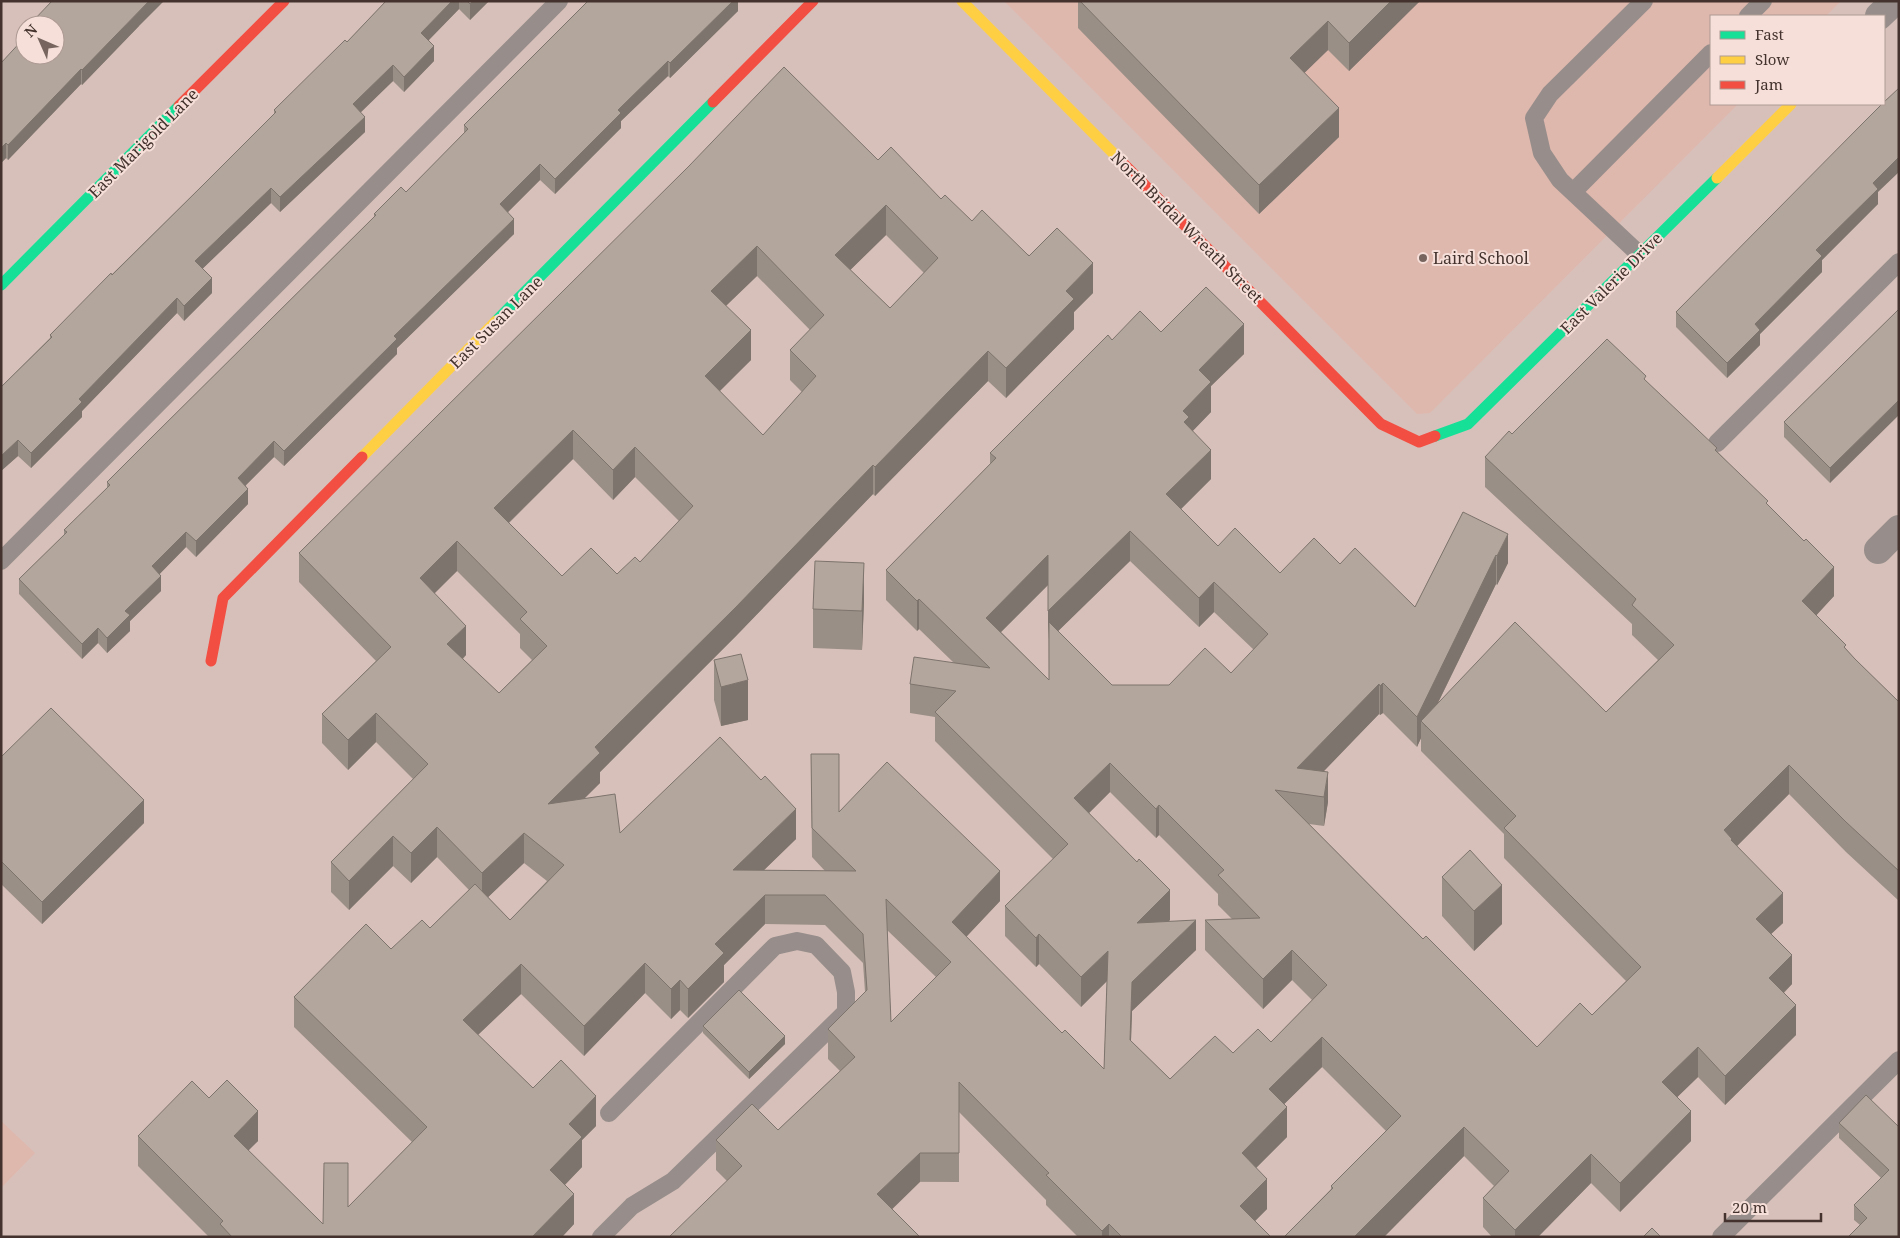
<svg xmlns="http://www.w3.org/2000/svg" width="1900" height="1238" font-family="'Noto Serif',serif">
  <style>
    .built { fill: #deb7ad }
    .lines { fill: none; stroke-linecap: round; stroke-linejoin: round }
    .lane { stroke: #978e8b; stroke-width: 18 }
    .street { stroke: #978e8b; stroke-width: 28 }
    .fast { stroke: #16e098; stroke-width: 11 }
    .slow { stroke: #ffcf43; stroke-width: 11 }
    .jam { stroke: #f24e42; stroke-width: 11 }
    .wall { fill: #9a8f86; fill-rule: evenodd }
    .shaded-wall { fill: #7d746d }
    .building { fill: #b3a69c; stroke: #7d746d; fill-rule: evenodd }
    .poi-dot { fill: #77645e; stroke: #f6dfd9; stroke-width: 2 }
    .labels { text-anchor: middle; stroke-width: 4; stroke-linejoin: round; paint-order: stroke }
    .street-label { font-size: 16px; fill: #43322d; stroke: #f6dfd9 }
    .poi-label { font-size: 16px; fill: #43322d; stroke: #f6dfd9; text-anchor: start }
  </style>
  <rect width="100%" height="100%" fill="#d8c0ba"/>
  <path class="built" d="M 1004,1 L 1841,1 L 1826,16 L 1711,16 L 1711,104 L 1738,104 L 1430,413 L 1417,414 Z
    M 1,1121 L 35,1153 L 1,1188 Z"/>
  <g class="lines">
    <path class="lane" d="M 1748,16 L 1763,1
      M 1573,192 L 1711,53
      M 1639,254 L 1560,180 L 1542,153 L 1534,118 L 1550,94 L 1644,1
      M 1717,443 L 1899,262
      M 1,561 L 559,1
      M 601,1237 L 632,1206 L 673,1181 L 846,1012 L 846,992 L 842,972 L 816,945 L 797,941 L 775,946 L 609,1113
      M 1721,1237 L 1899,1060"/>
    <path class="street" d="M 1879,16 L 1895,1
      M 1878,550 L 1899,529"/>
    <path class="fast" d="M 1,285 L 179,106
      M 496,321 L 713,102
      M 1435,436 L 1468,424 L 1717,178"/>
    <path class="slow" d="M 962,1 L 1121,161
      M 1717,178 L 1791,104
      M 362,457 L 496,321"/>
    <path class="jam" d="M 713,102 L 813,1
      M 179,106 L 284,1
      M 1121,161 L 1381,424 L 1419,442 L 1435,436
      M 211,661 L 223,598 L 362,457"/>
  </g>
  <path class="wall" d="M 386,1 L 489,1 L 470,20 L 459,9 L 429,40 L 434,61 L 404,92 L 393,81 L 360,112 L 365,132 L 280,212 L 271,203 L 202,269 L 212,293 L 184,321 L 177,313 L 82,411 L 82,417 L 31,468 L 18,456 L 1,471 L 1,387 L 50,338 L 50,335 L 204,184 L 274,114 L 274,110 L 347,42 Z
    M 738,1 L 738,11 L 670,78 L 668,76 L 621,121 L 621,128 L 555,194 L 540,180 L 508,212 L 514,234 L 397,348 L 397,354 L 284,466 L 274,457 L 246,485 L 248,504 L 196,557 L 186,547 L 159,574 L 161,591 L 130,621 L 130,631 L 107,653 L 98,643 L 82,659 L 19,594 L 19,579 L 64,535 L 64,530 L 107,488 L 107,482 L 374,217 L 374,214 L 406,192 L 464,134 L 464,125 Z
    M 1078,1 L 1420,1 L 1349,71 L 1328,50 L 1304,73 L 1339,137 L 1259,214 L 1078,28 Z
    M 32,22 L 139,26 L 82,85 L 81,84 L 8,160 L 6,158 L 1,163 L 1,63 L 55,25 L 32,25 Z
    M 878,160 L 941,199 L 972,221 L 1093,293 L 1074,312 L 1074,329 L 1006,398 L 988,381 L 875,496 L 873,494 L 736,636 L 600,772 L 600,783 L 584,799 L 620,833 L 796,839 L 764,870 L 825,871 L 812,857 L 811,754 L 839,812 L 1000,901 L 966,937 L 1062,1033 L 1104,1069 L 1107,981 L 1081,1007 L 1039,964 L 1036,967 L 1005,936 L 1005,906 L 1053,859 L 935,741 L 935,717 L 910,713 L 910,684 L 954,663 L 919,629 L 917,631 L 886,600 L 886,570 L 990,464 L 990,453 L 1112,340 L 1161,332 L 1244,354 L 1211,386 L 1211,412 L 1192,431 L 1211,479 L 1181,509 L 1218,546 L 1280,573 L 1340,564 L 1415,607 L 1463,512 L 1508,563 L 1497,585 L 1496,584 L 1438,703 L 1606,712 L 1658,660 L 1632,635 L 1632,624 L 1485,487 L 1485,457 L 1512,434 L 1646,381 L 1717,451 L 1768,505 L 1834,596 L 1816,615 L 1855,659 L 1899,702 L 1899,901 L 1846,852 L 1789,794 L 1737,846 L 1783,923 L 1771,934 L 1792,984 L 1784,993 L 1796,1035 L 1725,1105 L 1698,1077 L 1677,1097 L 1691,1141 L 1620,1212 L 1591,1183 L 1538,1237 L 1492,1237 L 1483,1227 L 1483,1198 L 1494,1186 L 1464,1156 L 1384,1237 L 1284,1237 L 1331,1189 L 1331,1186 L 1386,1131 L 1322,1067 L 1284,1104 L 1287,1137 L 1256,1168 L 1267,1209 L 1255,1221 L 1271,1237 L 1078,1237 L 1046,1205 L 1046,1200 L 959,1112 L 959,1182 L 727,1181 L 716,1170 L 716,1140 L 778,1130 L 840,1071 L 828,1059 L 828,1029 L 865,992 L 863,963 L 825,925 L 765,924 L 724,965 L 724,982 L 688,1018 L 680,1010 L 671,1019 L 645,993 L 584,1056 L 521,994 L 478,1035 L 533,1088 L 596,1126 L 582,1140 L 582,1167 L 565,1185 L 574,1224 L 562,1237 L 209,1237 L 138,1166 L 138,1136 L 209,1098 L 258,1141 L 248,1150 L 323,1224 L 348,1207 L 412,1142 L 294,1027 L 294,997 L 391,949 L 430,928 L 469,890 L 437,857 L 411,883 L 393,866 L 349,910 L 331,892 L 331,862 L 413,779 L 376,742 L 348,770 L 322,743 L 322,714 L 376,661 L 299,582 L 299,553 ZM 886,235 L 924,273 L 890,308 L 850,270 ZM 757,276 L 810,330 L 790,350 L 790,380 L 802,392 L 763,435 L 719,391 L 751,360 L 726,306 ZM 573,459 L 613,500 L 635,477 L 679,521 L 640,562 L 617,574 L 562,576 L 509,523 ZM 1130,561 L 1199,627 L 1214,612 L 1254,650 L 1231,673 L 1169,685 L 1112,685 L 1058,631 ZM 457,571 L 520,634 L 520,648 L 532,660 L 499,693 L 463,659 L 466,655 L 434,593 ZM 1048,585 L 1049,680 L 1001,632 ZM 1383,713 L 1417,747 L 1421,738 L 1421,751 L 1504,834 L 1504,858 L 1626,981 L 1592,1015 L 1537,1047 L 1423,939 L 1309,824 L 1324,826 L 1328,802 L 1323,771 L 1379,714 L 1380,715 ZM 1110,792 L 1156,838 L 1159,835 L 1218,894 L 1218,905 L 1232,919 L 1205,920 L 1205,950 L 1263,1009 L 1292,980 L 1312,1000 L 1271,1042 L 1233,1053 L 1170,1079 L 1131,1041 L 1132,1011 L 1196,950 L 1168,921 L 1170,920 L 1089,813 ZM 524,863 L 547,881 L 510,920 L 488,897 ZM 887,930 L 936,977 L 891,1022 Z
    M 1878,192 L 1878,204 L 1822,260 L 1822,272 L 1760,334 L 1760,345 L 1727,378 L 1676,327 L 1676,312 Z
    M 1899,309 L 1830,483 L 1784,437 L 1784,422 Z
    M 864,602 L 862,650 L 813,648 L 813,609 Z
    M 714,660 L 748,720 L 721,726 L 714,700 Z
    M 1,757 L 144,823 L 42,924 L 1,884 Z
    M 1442,877 L 1502,924 L 1474,951 L 1442,916 Z
    M 703,1026 L 785,1044 L 749,1079 L 703,1033 Z
    M 1839,1123 L 1899,1127 L 1899,1237 L 1860,1225 L 1854,1220 L 1854,1205 L 1881,1178 L 1839,1138 Z"/>
  <path class="shaded-wall" d="M 149,1 L 164,1 L 139,26 L 82,85 L 82,70 Z
    M 452,1 L 459,1 L 459,9 L 421,48 L 421,33 Z
    M 473,1 L 489,1 L 470,20 L 470,4 Z
    M 733,1 L 738,1 L 738,11 L 670,78 L 670,63 Z
    M 1391,1 L 1420,1 L 1349,71 L 1349,43 Z
    M 1328,21 L 1328,50 L 1290,87 L 1290,58 Z
    M 434,46 L 434,61 L 404,92 L 404,77 Z
    M 668,61 L 668,76 L 621,121 L 621,128 L 555,194 L 555,179 L 618,110 Z
    M 393,65 L 393,81 L 353,120 L 353,104 Z
    M 81,69 L 81,84 L 8,160 L 8,145 Z
    M 1339,108 L 1339,137 L 1259,214 L 1259,185 Z
    M 365,117 L 365,132 L 280,212 L 280,197 Z
    M 6,143 L 6,158 L 1,163 L 1,148 Z
    M 1899,157 L 1899,172 L 1878,192 L 1878,204 L 1822,260 L 1822,272 L 1760,334 L 1760,345 L 1727,378 L 1727,363 L 1755,324 L 1873,183 Z
    M 540,164 L 540,180 L 500,220 L 500,204 Z
    M 271,188 L 271,203 L 195,276 L 195,261 Z
    M 886,205 L 886,235 L 835,285 L 835,255 Z
    M 514,219 L 514,234 L 397,348 L 397,354 L 284,466 L 284,451 L 394,336 Z
    M 757,246 L 757,276 L 711,320 L 711,291 Z
    M 1093,263 L 1093,293 L 1074,312 L 1074,329 L 1006,398 L 1006,368 L 1066,291 Z
    M 212,278 L 212,293 L 184,321 L 184,306 Z
    M 177,298 L 177,313 L 82,411 L 82,417 L 31,468 L 31,453 L 79,399 Z
    M 1244,324 L 1244,354 L 1211,386 L 1211,412 L 1189,435 L 1184,452 L 1183,411 L 1199,370 Z
    M 751,330 L 751,360 L 705,406 L 705,376 Z
    M 988,351 L 988,381 L 875,496 L 875,467 Z
    M 1899,400 L 1899,415 L 1830,483 L 1830,468 Z
    M 573,430 L 573,459 L 494,537 L 494,508 Z
    M 18,440 L 18,456 L 1,471 L 1,456 Z
    M 274,441 L 274,457 L 238,493 L 238,478 Z
    M 635,447 L 635,477 L 613,500 L 613,470 Z
    M 1211,450 L 1211,479 L 1166,524 L 1166,494 Z
    M 873,465 L 873,494 L 736,636 L 600,772 L 600,783 L 548,834 L 548,804 L 595,747 Z
    M 248,489 L 248,504 L 196,557 L 196,541 Z
    M 1130,531 L 1130,561 L 1049,640 L 1049,622 L 1048,640 L 1048,611 Z
    M 186,532 L 186,547 L 152,582 L 152,566 Z
    M 1508,534 L 1508,563 L 1497,585 L 1497,556 Z
    M 457,541 L 457,571 L 420,608 L 420,578 Z
    M 1048,555 L 1048,585 L 986,647 L 986,618 Z
    M 1496,555 L 1496,584 L 1426,727 L 1421,721 L 1421,738 L 1417,747 L 1417,717 Z
    M 864,563 L 864,602 L 862,650 L 862,611 Z
    M 1834,567 L 1834,596 L 1802,631 L 1802,601 Z
    M 161,576 L 161,591 L 130,621 L 130,631 L 107,653 L 107,638 L 125,611 Z
    M 1214,582 L 1214,612 L 1199,627 L 1199,598 Z
    M 919,599 L 919,629 L 917,631 L 917,601 Z
    M 466,626 L 466,655 L 447,673 L 447,644 Z
    M 98,628 L 98,643 L 82,659 L 82,644 Z
    M 748,680 L 748,720 L 721,726 L 721,687 Z
    M 1383,683 L 1383,713 L 1380,715 L 1380,686 Z
    M 1379,684 L 1379,714 L 1302,794 L 1297,768 Z
    M 376,713 L 376,742 L 348,770 L 348,740 Z
    M 1110,763 L 1110,792 L 1074,828 L 1074,798 Z
    M 1789,765 L 1789,794 L 1732,851 L 1724,830 Z
    M 1328,772 L 1328,802 L 1324,826 L 1324,797 Z
    M 144,800 L 144,823 L 42,924 L 42,902 Z
    M 1159,805 L 1159,835 L 1156,838 L 1156,809 Z
    M 796,809 L 796,839 L 733,900 L 733,870 Z
    M 437,827 L 437,857 L 411,883 L 411,853 Z
    M 524,833 L 524,863 L 482,903 L 482,873 Z
    M 393,836 L 393,866 L 349,910 L 349,881 Z
    M 1000,871 L 1000,901 L 952,952 L 952,922 Z
    M 1502,885 L 1502,924 L 1474,951 L 1474,911 Z
    M 1170,890 L 1170,920 L 1137,952 L 1137,923 Z
    M 1783,893 L 1783,923 L 1756,948 L 1756,919 Z
    M 765,895 L 765,924 L 724,965 L 724,982 L 688,1018 L 688,989 L 715,944 Z
    M 1196,920 L 1196,950 L 1132,1011 L 1130,1069 L 1130,1040 L 1132,982 Z
    M 1039,934 L 1039,964 L 1036,967 L 1036,938 Z
    M 1292,950 L 1292,980 L 1263,1009 L 1263,979 Z
    M 1108,951 L 1108,980 L 1081,1007 L 1081,977 Z
    M 1792,955 L 1792,984 L 1769,1007 L 1769,978 Z
    M 645,963 L 645,993 L 584,1056 L 584,1026 Z
    M 521,964 L 521,994 L 463,1049 L 463,1020 Z
    M 680,980 L 680,1010 L 671,1019 L 671,989 Z
    M 1796,1005 L 1796,1035 L 1725,1105 L 1725,1076 Z
    M 785,1036 L 785,1044 L 749,1079 L 749,1072 Z
    M 1322,1037 L 1322,1067 L 1269,1119 L 1269,1089 Z
    M 1698,1047 L 1698,1077 L 1662,1112 L 1662,1082 Z
    M 596,1096 L 596,1126 L 582,1140 L 582,1167 L 550,1200 L 550,1170 L 569,1124 Z
    M 1287,1107 L 1287,1137 L 1242,1182 L 1242,1153 Z
    M 258,1111 L 258,1141 L 234,1165 L 234,1136 Z
    M 1691,1111 L 1691,1141 L 1620,1212 L 1620,1183 Z
    M 1464,1127 L 1464,1156 L 1384,1237 L 1354,1237 Z
    M 920,1153 L 920,1182 L 877,1224 L 877,1194 Z
    M 1591,1154 L 1591,1183 L 1538,1237 L 1515,1237 L 1515,1230 Z
    M 1267,1179 L 1267,1209 L 1240,1236 L 1240,1206 Z
    M 574,1194 L 574,1224 L 562,1237 L 532,1237 Z
    M 1109,1224 L 1109,1237 L 1102,1237 L 1102,1231 Z"/>
  <path class="building" d="M 52,1 L 149,1 L 82,70 L 81,69 L 8,145 L 6,143 L 1,148 L 1,63 L 25,37 L 25,55 L 55,55 L 55,25 L 36,25 L 32,22 Z
    M 386,1 L 452,1 L 421,33 L 434,46 L 404,77 L 393,65 L 353,104 L 365,117 L 280,197 L 271,188 L 195,261 L 212,278 L 184,306 L 177,298 L 79,399 L 82,402 L 31,453 L 18,440 L 1,456 L 1,387 L 52,337 L 50,335 L 111,273 L 112,275 L 204,184 L 276,112 L 274,110 L 345,40 L 347,42 Z
    M 467,1 L 473,1 L 470,4 Z
    M 588,1 L 733,1 L 670,63 L 668,61 L 618,110 L 621,113 L 555,179 L 540,164 L 500,204 L 514,219 L 394,336 L 397,339 L 284,451 L 274,441 L 238,478 L 248,489 L 196,541 L 186,532 L 152,566 L 161,576 L 125,611 L 130,615 L 107,638 L 98,628 L 82,644 L 19,579 L 67,532 L 64,530 L 110,485 L 107,482 L 151,438 L 376,215 L 374,214 L 401,187 L 406,192 L 468,129 L 464,125 Z
    M 1080,1 L 1391,1 L 1349,43 L 1328,21 L 1290,58 L 1339,108 L 1259,185 Z
    M 784,67 L 878,160 L 891,147 L 941,199 L 945,195 L 972,221 L 982,210 L 1029,256 L 1057,228 L 1093,263 L 1066,291 L 1074,299 L 1006,368 L 988,351 L 875,467 L 873,465 L 736,607 L 595,747 L 600,753 L 548,804 L 615,794 L 620,833 L 720,737 L 761,780 L 765,776 L 796,809 L 733,870 L 856,871 L 812,828 L 811,754 L 839,754 L 839,812 L 887,762 L 1000,871 L 952,922 L 1062,1033 L 1065,1030 L 1104,1069 L 1108,951 L 1081,977 L 1039,934 L 1036,938 L 1005,906 L 1068,844 L 935,712 L 956,691 L 910,684 L 914,657 L 990,668 L 919,599 L 917,601 L 886,570 L 996,458 L 990,453 L 1108,335 L 1112,340 L 1140,311 L 1161,332 L 1206,287 L 1244,324 L 1199,370 L 1211,382 L 1183,411 L 1189,417 L 1184,422 L 1211,450 L 1166,494 L 1218,546 L 1235,528 L 1280,573 L 1314,538 L 1340,564 L 1355,548 L 1415,607 L 1463,512 L 1508,534 L 1497,556 L 1496,555 L 1417,717 L 1383,683 L 1380,686 L 1379,684 L 1297,768 L 1328,772 L 1324,797 L 1275,790 L 1423,939 L 1426,936 L 1537,1047 L 1580,1003 L 1592,1015 L 1641,967 L 1504,828 L 1516,816 L 1421,721 L 1515,622 L 1606,712 L 1674,645 L 1632,605 L 1636,599 L 1485,457 L 1509,431 L 1512,434 L 1607,339 L 1646,376 L 1644,379 L 1717,448 L 1715,450 L 1768,501 L 1766,503 L 1804,541 L 1806,539 L 1834,567 L 1802,601 L 1846,645 L 1844,647 L 1855,659 L 1899,702 L 1899,871 L 1846,822 L 1789,765 L 1724,830 L 1732,839 L 1731,840 L 1783,893 L 1756,919 L 1792,955 L 1769,978 L 1796,1005 L 1725,1076 L 1698,1047 L 1662,1082 L 1691,1111 L 1620,1183 L 1591,1154 L 1515,1230 L 1483,1198 L 1509,1171 L 1464,1127 L 1354,1237 L 1284,1237 L 1333,1188 L 1331,1186 L 1401,1116 L 1322,1037 L 1269,1089 L 1287,1107 L 1242,1153 L 1267,1179 L 1240,1206 L 1271,1237 L 1122,1237 L 1109,1224 L 1102,1231 L 1046,1175 L 1049,1173 L 959,1082 L 959,1153 L 920,1153 L 877,1194 L 920,1237 L 669,1237 L 742,1166 L 716,1140 L 752,1104 L 778,1130 L 855,1057 L 828,1029 L 867,990 L 863,934 L 825,895 L 765,895 L 715,944 L 724,953 L 688,989 L 680,980 L 671,989 L 645,963 L 584,1026 L 521,964 L 463,1020 L 533,1088 L 561,1060 L 596,1096 L 569,1124 L 582,1137 L 550,1170 L 574,1194 L 532,1237 L 232,1237 L 220,1224 L 223,1221 L 138,1136 L 192,1081 L 209,1098 L 227,1080 L 258,1111 L 234,1136 L 323,1224 L 324,1163 L 348,1163 L 348,1207 L 427,1127 L 294,997 L 366,924 L 391,949 L 422,920 L 430,928 L 475,884 L 510,920 L 564,865 L 524,833 L 482,873 L 437,827 L 411,853 L 393,836 L 349,881 L 331,862 L 428,764 L 376,713 L 348,740 L 322,714 L 391,647 L 299,553 L 689,166 ZM 886,205 L 938,258 L 890,308 L 835,255 ZM 757,246 L 824,315 L 790,350 L 816,376 L 763,435 L 705,376 L 751,330 L 711,291 ZM 573,430 L 613,470 L 635,447 L 693,506 L 640,562 L 635,557 L 617,574 L 591,548 L 562,576 L 494,508 ZM 1130,531 L 1199,598 L 1214,582 L 1268,634 L 1231,673 L 1205,648 L 1169,685 L 1112,685 L 1049,622 L 1049,680 L 986,618 L 1048,555 L 1048,611 ZM 457,541 L 527,612 L 520,619 L 547,646 L 499,693 L 447,644 L 466,626 L 420,578 ZM 1110,763 L 1156,809 L 1159,805 L 1224,870 L 1218,875 L 1260,918 L 1205,920 L 1263,979 L 1292,950 L 1327,985 L 1271,1042 L 1258,1029 L 1233,1053 L 1215,1036 L 1170,1079 L 1130,1040 L 1132,982 L 1196,920 L 1137,923 L 1170,890 L 1139,859 L 1137,862 L 1074,798 ZM 886,899 L 951,962 L 891,1022 Z
    M 1899,88 L 1899,157 L 1873,183 L 1878,189 L 1816,250 L 1822,256 L 1755,324 L 1760,330 L 1727,363 L 1676,312 L 1863,123 L 1882,104 L 1884,104 L 1884,102 Z
    M 1899,309 L 1899,400 L 1830,468 L 1784,422 Z
    M 815,561 L 864,563 L 862,611 L 813,609 Z
    M 741,654 L 748,680 L 721,687 L 714,660 Z
    M 51,708 L 144,800 L 42,902 L 1,861 L 1,757 Z
    M 1470,850 L 1502,885 L 1474,911 L 1442,877 Z
    M 739,990 L 785,1036 L 749,1072 L 703,1026 Z
    M 1866,1095 L 1899,1127 L 1899,1237 L 1848,1237 L 1867,1218 L 1854,1205 L 1889,1170 L 1839,1123 Z
    M 1652,1228 L 1661,1237 L 1643,1237 Z"/>
  <circle class="poi-dot" cx="1423" cy="258" r="5"/>
  <g class="labels">
    <g class="street-label">
      <text transform="translate(143 143) rotate(-45)" y="6">East Marigold Lane</text>
      <text transform="translate(1187 227) rotate(45)" y="6">North Bridal Wreath Street</text>
      <text transform="translate(1611 283) rotate(-45)" y="6">East Valerie Drive</text>
      <text transform="translate(496 322) rotate(-45)" y="6">East Susan Lane</text>
    </g>
    <g class="poi-label">
      <text x="1433" y="264">Laird School</text>
    </g>
  </g>
  <rect width="1900" height="1238" fill="none" stroke="#43322d" stroke-width="5"/>
  <rect x="1710" y="15" width="175" height="90" fill="#f6dfd9" stroke="#ae9a94"/>
  <rect x="1720" y="31" width="25" height="8" fill="#16e098" stroke="#ae9a94"/>
  <text x="1755" y="40" font-size="15" fill="#43322d">Fast</text>
  <rect x="1720" y="56" width="25" height="8" fill="#ffcf43" stroke="#ae9a94"/>
  <text x="1755" y="65" font-size="15" fill="#43322d">Slow</text>
  <rect x="1720" y="81" width="25" height="8" fill="#f24e42" stroke="#ae9a94"/>
  <text x="1755" y="90" font-size="15" fill="#43322d">Jam</text>
  <g transform="translate(40 40) rotate(315)"><circle r="24" fill="#f6dfd9" stroke="#ae9a94"/>
  <path d="M0-4L9 19L0 12L-9 19Z" fill="#77645e"/>
  <text y="-8" font-size="14" font-weight="bold" text-anchor="middle" fill="#43322d">N</text>
  </g>
  <path d="M1725 1213v8h96v-8" fill="none" stroke="#43322d" stroke-width="2.5"/>
  <text x="1732" y="1213" font-size="15" fill="#43322d" stroke="#f6dfd9" stroke-width="4" paint-order="stroke">20 m</text>
</svg>
